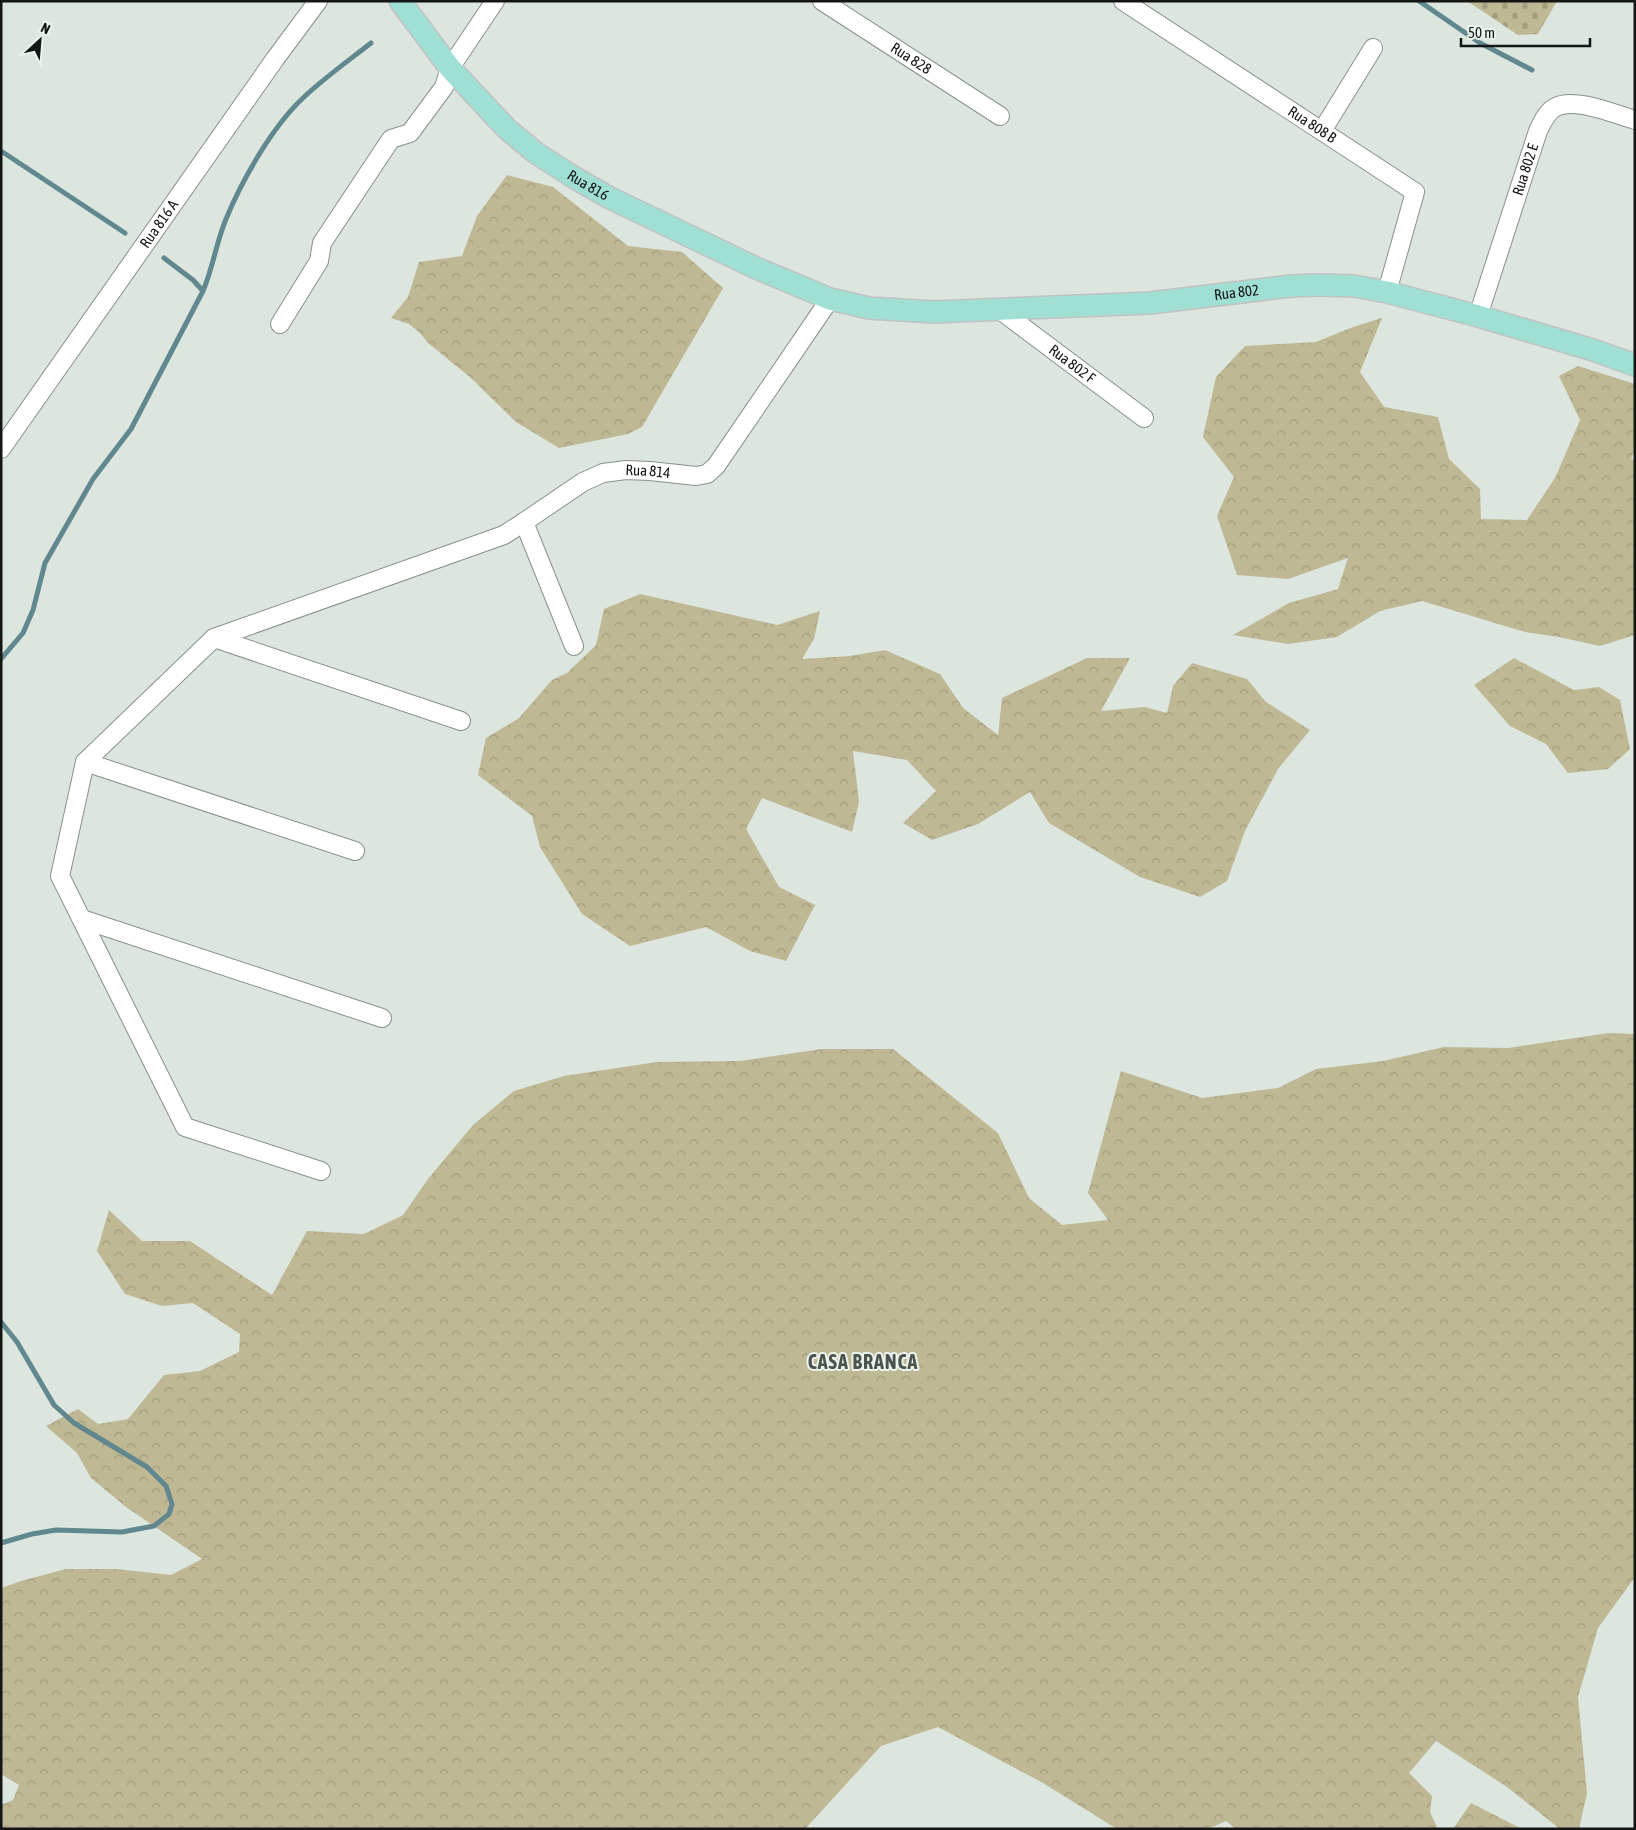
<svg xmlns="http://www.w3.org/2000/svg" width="1636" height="1830" font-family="'Asap Condensed',sans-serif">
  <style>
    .forest { fill: url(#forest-crowns) }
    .cemetery { fill: url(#cemetery-stones) }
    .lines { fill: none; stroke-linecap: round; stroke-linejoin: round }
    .stream { stroke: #61888e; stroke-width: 5 }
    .minor-casing { stroke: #88918a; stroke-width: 20 }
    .major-casing { stroke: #c2c2c2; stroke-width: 24 }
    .minor { stroke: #fff; stroke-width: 18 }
    .major { stroke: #a0dfd4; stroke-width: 21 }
    .labels { text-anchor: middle; stroke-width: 4; stroke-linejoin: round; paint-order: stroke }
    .street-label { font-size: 15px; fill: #131614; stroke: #eaf3ec }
    .district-label { font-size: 20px; font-weight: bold; letter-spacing: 1px; fill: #4b534d; stroke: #eaf3ec }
  </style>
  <defs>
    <pattern id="forest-crowns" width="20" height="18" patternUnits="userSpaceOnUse" patternTransform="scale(1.25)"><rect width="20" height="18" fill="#bfb894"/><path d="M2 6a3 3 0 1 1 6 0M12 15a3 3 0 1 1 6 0" fill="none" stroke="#a39d7f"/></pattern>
    <pattern id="cemetery-stones" width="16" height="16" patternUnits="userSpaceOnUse" patternTransform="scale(1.25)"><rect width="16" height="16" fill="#bfb894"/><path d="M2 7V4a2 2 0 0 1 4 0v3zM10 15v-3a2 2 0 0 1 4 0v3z" fill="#a39d7f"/></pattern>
  </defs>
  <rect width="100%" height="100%" fill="#dce6df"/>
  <path class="forest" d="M 507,175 L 553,187 L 628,246 L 682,252 L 723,288 L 642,427 L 628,434 L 559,448 L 516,422 L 471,378 L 428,343 L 420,333 L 409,324 L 391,318 L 408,297 L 419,262 L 462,256 L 477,216 Z
    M 1382,318 L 1360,372 L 1384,407 L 1438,417 L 1449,459 L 1480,489 L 1481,519 L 1527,520 L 1555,478 L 1580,420 L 1559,376 L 1578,366 L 1635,384 L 1635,449 L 1631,459 L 1635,460 L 1635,635 L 1600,646 L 1559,637 L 1525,632 L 1422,601 L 1380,611 L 1337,637 L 1288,644 L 1233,635 L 1289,603 L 1338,589 L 1348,558 L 1288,579 L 1237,575 L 1217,516 L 1234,477 L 1203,437 L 1216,377 L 1245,346 L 1316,342 L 1353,327 Z
    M 640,594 L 777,625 L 820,611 L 814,639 L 802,659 L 850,656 L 885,650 L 940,674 L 963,708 L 998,735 L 1002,698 L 1087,658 L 1130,658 L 1101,711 L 1145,707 L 1167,713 L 1173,686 L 1192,663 L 1247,679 L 1266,702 L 1310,730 L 1278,769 L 1245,831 L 1227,881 L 1200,897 L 1140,877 L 1049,823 L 1030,792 L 978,824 L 932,840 L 903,823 L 936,791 L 907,760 L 853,751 L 859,802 L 852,832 L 762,798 L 746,829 L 779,887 L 815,905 L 786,961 L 750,951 L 706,927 L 630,946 L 582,914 L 540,847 L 532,816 L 478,775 L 486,738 L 519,718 L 552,680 L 567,673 L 596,645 L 604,609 Z
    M 1514,658 L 1574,690 L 1599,687 L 1620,700 L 1630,749 L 1608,769 L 1568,773 L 1546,744 L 1510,726 L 1474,685 Z
    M 1609,1033 L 1635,1034 L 1635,1577 L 1598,1628 L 1578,1697 L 1587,1793 L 1579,1829 L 1560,1829 L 1507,1787 L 1436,1741 L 1409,1773 L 1432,1796 L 1430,1812 L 1438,1829 L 1236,1829 L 1226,1821 L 1208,1829 L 1117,1829 L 1043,1783 L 938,1727 L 881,1746 L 805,1829 L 1,1829 L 1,1805 L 13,1800 L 19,1785 L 1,1774 L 1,1588 L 21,1581 L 66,1569 L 117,1569 L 171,1575 L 202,1559 L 126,1507 L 91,1478 L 77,1453 L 46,1426 L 78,1409 L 98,1424 L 128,1419 L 164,1375 L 200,1371 L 239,1352 L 240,1334 L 193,1303 L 162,1306 L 125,1294 L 97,1251 L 109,1210 L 142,1241 L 190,1241 L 272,1295 L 307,1231 L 364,1234 L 403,1215 L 428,1179 L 473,1125 L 514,1091 L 564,1076 L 657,1062 L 740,1061 L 822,1049 L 893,1049 L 998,1133 L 1029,1198 L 1062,1225 L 1108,1220 L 1088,1193 L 1121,1071 L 1202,1098 L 1278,1088 L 1316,1069 L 1383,1061 L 1444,1047 L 1508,1048 Z
    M 1471,1803 L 1522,1829 L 1453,1829 Z"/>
  <path class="cemetery" d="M 1467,1 L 1557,1 L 1538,34 L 1518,35 Z"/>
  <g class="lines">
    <path class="stream" d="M 1419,1 L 1480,43 L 1532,70
      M 1,151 L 125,233
      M 203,291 C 213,268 216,243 226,219 C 242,180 272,127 303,98 C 324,78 348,61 371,43
      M 1,659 L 23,633 L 33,610 L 45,563 L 93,479 L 131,429 L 203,291 L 193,280 L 164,258
      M 1,1322 L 17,1342 L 54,1405 L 74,1423 L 147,1467 L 166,1486 L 172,1504 L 169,1514 L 154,1526 L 122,1532 L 56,1530 L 32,1534 L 1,1543"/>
    <defs>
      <g id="minor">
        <path id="s1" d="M 822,1 L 1000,116"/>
        <path id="s2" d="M 1123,1 L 1415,192 L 1387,292"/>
        <path d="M 1322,131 L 1373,48"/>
        <path id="s3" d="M 1000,310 L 1144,418"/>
        <path id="s4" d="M 1478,316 L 1538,131 C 1542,123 1546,113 1554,108 C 1573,96 1614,114 1635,120"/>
        <path d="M 280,324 L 319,261 L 322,243 L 391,139 L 410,133 L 444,87 L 450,68 L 495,1"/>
        <path id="s5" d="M 1,449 L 275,59 L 318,1"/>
        <path d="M 214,638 L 461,721"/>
        <path id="s6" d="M 574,646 L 524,522 L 583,482 L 603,473 L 626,470 L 650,471 L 696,476 L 707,474 L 716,466 L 830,299"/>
        <path d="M 85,762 L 355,851"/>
        <path d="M 82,919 L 382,1018"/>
        <path d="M 321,1171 L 185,1127 L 60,876 L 85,762 L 214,638 L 504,535 L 524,522"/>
      </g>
      <g id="major">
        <path id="s7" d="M 400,1 L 450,68 L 507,129 L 536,153 L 575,178 L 610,198 L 756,268 L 830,299 L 869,308 L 934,312 L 1150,303 L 1291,286 L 1317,285 L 1354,286 L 1387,292 L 1478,316 L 1593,350 L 1635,365"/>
      </g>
    </defs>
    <use href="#minor" class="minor-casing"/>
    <use href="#major" class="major-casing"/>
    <use href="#minor" class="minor"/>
    <use href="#major" class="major"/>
  </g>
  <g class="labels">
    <g class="street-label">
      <text dy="5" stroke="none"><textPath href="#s1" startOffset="106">Rua 828</textPath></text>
      <text dy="5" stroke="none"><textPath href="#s2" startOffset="226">Rua 808 B</textPath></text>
      <text dy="5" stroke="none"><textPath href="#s4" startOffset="154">Rua 802 E</textPath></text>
      <text dy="5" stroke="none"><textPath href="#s7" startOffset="266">Rua 816</textPath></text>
      <text dy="5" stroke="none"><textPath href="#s5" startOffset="275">Rua 816 A</textPath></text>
      <text dy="5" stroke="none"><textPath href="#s7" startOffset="942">Rua 802</textPath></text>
      <text dy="5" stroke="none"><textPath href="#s3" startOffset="90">Rua 802 F</textPath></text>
      <text dy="5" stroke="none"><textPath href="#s6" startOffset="272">Rua 814</textPath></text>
    </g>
    <g class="district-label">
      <text x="863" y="1369">CASA BRANCA</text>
    </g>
  </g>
  <rect width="1636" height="1830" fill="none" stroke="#131614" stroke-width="5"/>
  <g transform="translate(40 40) rotate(26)" stroke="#eaf3ec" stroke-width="4" paint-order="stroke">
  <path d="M0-4L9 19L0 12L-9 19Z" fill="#131614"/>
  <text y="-8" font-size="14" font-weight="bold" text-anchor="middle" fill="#131614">N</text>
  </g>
  <path d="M1461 38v8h129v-8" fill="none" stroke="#131614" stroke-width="2.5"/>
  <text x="1468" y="38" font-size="15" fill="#131614" stroke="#eaf3ec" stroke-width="4" paint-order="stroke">50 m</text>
</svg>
